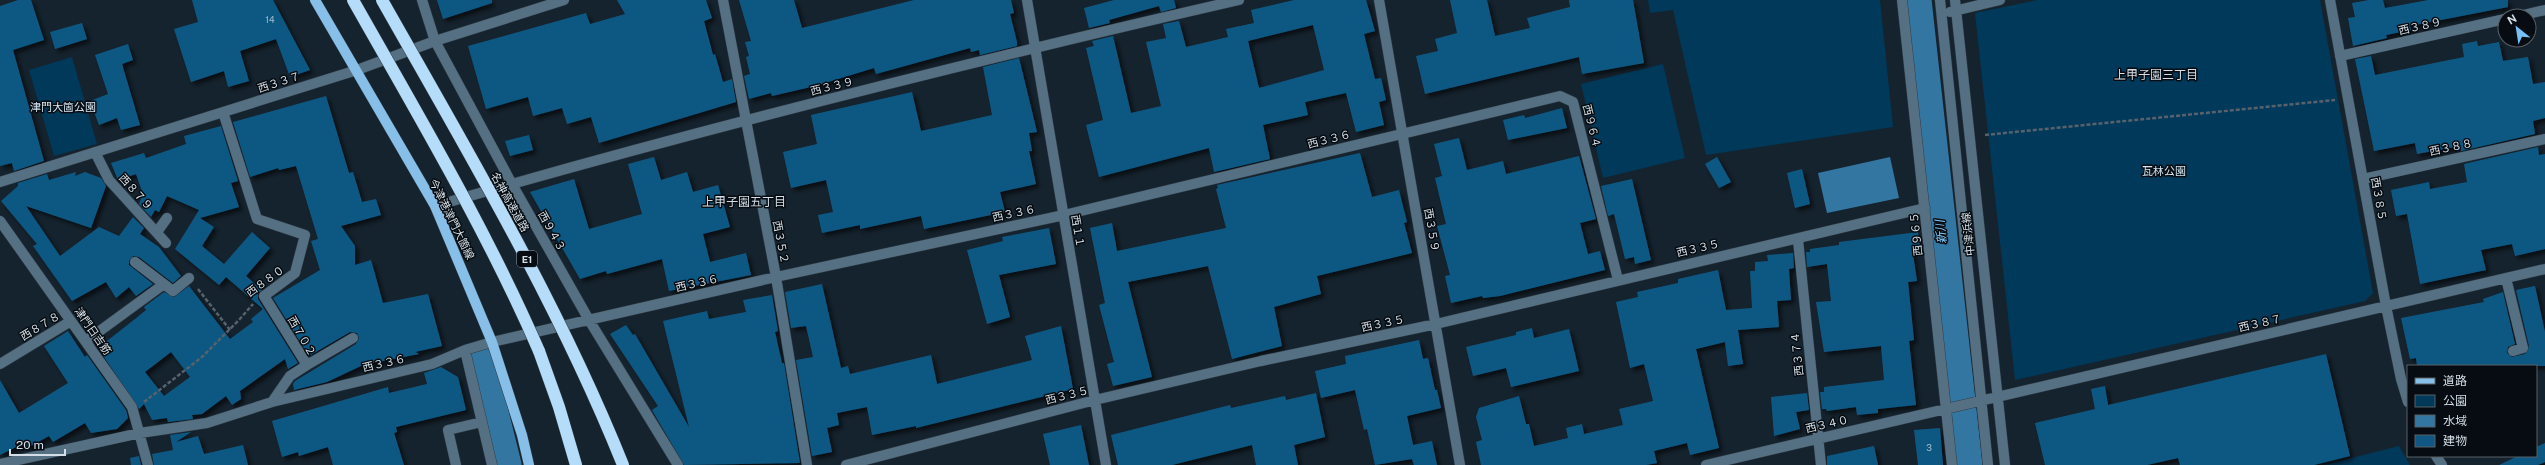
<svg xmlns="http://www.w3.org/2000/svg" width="2545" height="465" font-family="'Public Sans','Noto Sans JP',sans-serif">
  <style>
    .green { fill: #003959 }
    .water { fill: #3476a2 }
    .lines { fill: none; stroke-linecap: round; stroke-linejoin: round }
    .river { stroke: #3476a2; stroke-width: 33 }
    .building { fill: #105883; fill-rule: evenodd; filter: url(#shadow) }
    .minor-casing { stroke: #303d48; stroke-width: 11 }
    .major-casing { stroke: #303d48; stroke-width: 11 }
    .highway-casing { stroke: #303d48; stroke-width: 13 }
    .path { stroke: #56626c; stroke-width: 2.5; stroke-dasharray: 4 2; stroke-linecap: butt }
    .minor { stroke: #567083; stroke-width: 10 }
    .major { stroke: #88bfe8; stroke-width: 10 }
    .highway { stroke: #b5dcf9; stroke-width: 12 }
    .highway-bridge-casing { stroke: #303d48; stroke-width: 13; stroke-linecap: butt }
    .highway-bridge { stroke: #b5dcf9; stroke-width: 12 }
    .labels { text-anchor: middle; stroke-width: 3; stroke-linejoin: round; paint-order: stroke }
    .number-label { font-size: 9px; fill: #a4bccd }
    .shield { fill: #060c11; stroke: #979fa6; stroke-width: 1 }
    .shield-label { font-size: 10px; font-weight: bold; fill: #d5dee6 }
    .street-label { font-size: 11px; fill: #d5dee6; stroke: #060c11 }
    .park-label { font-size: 11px; fill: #d5e5f2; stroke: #060c11 }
    .neighbourhood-label { font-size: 12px; fill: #d5dee6; stroke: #060c11 }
    .water-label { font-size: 12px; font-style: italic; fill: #85cbfd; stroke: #060c11 }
  </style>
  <defs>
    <filter id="shadow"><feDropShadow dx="3.5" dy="3.5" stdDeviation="2" flood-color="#0009"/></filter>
  </defs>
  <rect width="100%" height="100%" fill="#15232e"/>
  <path class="green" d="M 1648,0 L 1880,0 L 1893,127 L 1706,155 L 1673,10 L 1650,13 Z
    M 2037,0 L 2320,0 L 2373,293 L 2365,301 L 2015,380 L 1975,13 Z
    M 72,57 L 97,144 L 54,156 L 29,70 Z
    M 1663,64 L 1685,158 L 1603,178 L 1581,84 Z
    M 2399,446 L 2410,465 L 2324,465 Z"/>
  <path class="water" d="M 1890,157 L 1899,198 L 1827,213 L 1818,173 Z"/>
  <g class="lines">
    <path class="river" d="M 1915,0 L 1966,465
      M 479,360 L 505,465"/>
  </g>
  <path class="building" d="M 18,0 L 31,0 L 44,40 L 13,50 L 44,161 L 14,171 L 12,163 L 0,166 L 0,6 Z
    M 192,0 L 273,0 L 310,70 L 290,77 L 276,39 L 240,51 L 249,81 L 228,87 L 224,71 L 191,82 L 174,29 L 198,22 Z
    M 437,0 L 492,0 L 492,3 L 443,19 Z
    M 617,0 L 706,0 L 712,18 L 704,21 L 713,55 L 715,54 L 723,82 L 732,79 L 736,102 L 599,143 L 591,117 L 567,124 L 562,108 L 533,116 L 528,97 L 486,109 L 468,46 L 586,13 L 590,24 L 625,14 Z
    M 739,0 L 794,0 L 802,28 L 914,0 L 1011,0 L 1014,13 L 1010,14 L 1017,42 L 1017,46 L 980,55 L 979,50 L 971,52 L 970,48 L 876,74 L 874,68 L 815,86 L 772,96 L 771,93 L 749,99 L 744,76 L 750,74 L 746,57 L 749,56 L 745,42 L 751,41 Z
    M 1114,0 L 1174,0 L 1176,8 L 1161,12 L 1159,6 L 1109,20 L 1110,23 L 1089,28 L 1084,8 Z
    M 1294,0 L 1366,0 L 1375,31 L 1364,34 L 1375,79 L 1381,78 L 1386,100 L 1379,102 L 1384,125 L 1356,132 L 1346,93 L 1305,102 L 1308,115 L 1263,125 L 1270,159 L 1214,172 L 1209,148 L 1099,177 L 1086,125 L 1103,120 L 1086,48 L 1094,46 L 1092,41 L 1113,36 L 1131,113 L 1161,106 L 1146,42 L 1166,38 L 1163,24 L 1179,21 L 1186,47 L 1228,37 L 1226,29 L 1254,23 L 1251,10 ZM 1313,25 L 1324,70 L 1259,88 L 1248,41 Z
    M 1450,0 L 1487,0 L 1495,36 L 1530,28 L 1527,18 L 1570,7 L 1569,0 L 1633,0 L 1644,63 L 1582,74 L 1579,57 L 1425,94 L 1416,56 L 1438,51 L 1435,39 L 1457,33 Z
    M 2369,0 L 2383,0 L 2385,8 L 2428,0 L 2508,0 L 2508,7 L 2410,26 L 2411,30 L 2386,35 L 2387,38 L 2353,46 L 2348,18 L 2355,17 L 2352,3 Z
    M 82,23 L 87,39 L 55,49 L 50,32 Z
    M 2477,41 L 2478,46 L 2499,42 L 2503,61 L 2528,57 L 2533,84 L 2545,82 L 2545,118 L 2533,121 L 2535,134 L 2461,151 L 2460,146 L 2417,154 L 2415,143 L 2374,151 L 2355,59 L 2371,56 L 2375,75 L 2464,57 L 2462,44 Z
    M 128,44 L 133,60 L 122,64 L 140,125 L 121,130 L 117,118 L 99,125 L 90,101 L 108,94 L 95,55 Z
    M 1019,58 L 1037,132 L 1029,133 L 1032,151 L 1029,151 L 1036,184 L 1000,192 L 1005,212 L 924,229 L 921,216 L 860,229 L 860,225 L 822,233 L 818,215 L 833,212 L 826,180 L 791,188 L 783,152 L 817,144 L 811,115 L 912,92 L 921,131 L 992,115 L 983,67 Z
    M 326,96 L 349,173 L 353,172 L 362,202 L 376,199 L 381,215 L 341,226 L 355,246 L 355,265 L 371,260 L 383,303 L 428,294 L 442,346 L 415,352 L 419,354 L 363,365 L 327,382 L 294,390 L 293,384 L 295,381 L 356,344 L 359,338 L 357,333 L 350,332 L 309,356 L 273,298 L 320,270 L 311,241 L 318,239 L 296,166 L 279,170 L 278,168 L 250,177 L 233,122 Z
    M 1562,108 L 1567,128 L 1508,140 L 1503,120 L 1524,115 L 1525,118 Z
    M 221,126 L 238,181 L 231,183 L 239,207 L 200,218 L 214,227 L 202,246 L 224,264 L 252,232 L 270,248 L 246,276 L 262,290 L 258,294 L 258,299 L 298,363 L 288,369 L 285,359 L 240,391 L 241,399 L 232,405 L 226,396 L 202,414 L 192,415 L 193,419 L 168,422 L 167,418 L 152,420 L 144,404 L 139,409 L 98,348 L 135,319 L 146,310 L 144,307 L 164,292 L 174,297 L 189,286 L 230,339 L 253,322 L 251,319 L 263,309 L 226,277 L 219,285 L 175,249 L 199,210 L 167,196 L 159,212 L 155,210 L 151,217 L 139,204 L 143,194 L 136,174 L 118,180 L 111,163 L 144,153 L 146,158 L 186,144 L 184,136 ZM 171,352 L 190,377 L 164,396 L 145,372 Z
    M 529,135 L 533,150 L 510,156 L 505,141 Z
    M 1459,138 L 1467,170 L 1503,161 L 1506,174 L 1579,156 L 1596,219 L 1580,223 L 1588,254 L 1600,251 L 1605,270 L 1500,296 L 1483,298 L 1482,296 L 1451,303 L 1445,276 L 1450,275 L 1437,226 L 1446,224 L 1435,178 L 1442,176 L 1434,144 Z
    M 2538,147 L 2539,155 L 2545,154 L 2545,249 L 2515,256 L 2512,244 L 2481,250 L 2486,270 L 2420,284 L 2407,214 L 2396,216 L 2391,190 L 2429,182 L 2430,189 L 2467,182 L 2464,164 Z
    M 1360,153 L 1372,197 L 1399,190 L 1407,222 L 1404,223 L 1412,253 L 1317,276 L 1321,294 L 1274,307 L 1282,346 L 1232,359 L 1208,266 L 1128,282 L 1152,377 L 1113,386 L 1107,364 L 1114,362 L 1099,305 L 1105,303 L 1090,228 L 1112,223 L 1117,251 L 1226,228 L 1216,189 L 1218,188 L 1217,185 Z
    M 654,157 L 661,180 L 687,172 L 693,192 L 718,185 L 730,227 L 703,234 L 710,262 L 746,253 L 751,275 L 669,291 L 662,259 L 607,274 L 606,271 L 580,279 L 530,192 L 574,179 L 589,229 L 642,214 L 628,164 Z
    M 1717,157 L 1731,182 L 1719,188 L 1705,164 Z
    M 1802,169 L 1810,204 L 1795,208 L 1787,173 Z
    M 76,172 L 75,176 L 85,172 L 101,178 L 106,186 L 91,228 L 26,206 L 60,256 L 99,227 L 119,236 L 133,217 L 144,228 L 140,234 L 159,247 L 181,276 L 173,283 L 139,257 L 133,256 L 129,261 L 129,265 L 153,284 L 136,296 L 129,287 L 116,298 L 106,282 L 72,301 L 33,246 L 37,244 L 1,201 L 18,186 L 18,183 L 47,174 L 49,180 Z
    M 1632,179 L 1651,260 L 1635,264 L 1634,257 L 1625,259 L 1614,214 L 1608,216 L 1601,186 Z
    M 1049,228 L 1056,264 L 999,275 L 1010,317 L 987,324 L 967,250 L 1003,241 L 1002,237 Z
    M 1918,232 L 1920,247 L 1912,247 L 1917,281 L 1908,282 L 1914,340 L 1909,341 L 1916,405 L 1878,409 L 1878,413 L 1857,415 L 1856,407 L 1827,411 L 1826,409 L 1822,409 L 1820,392 L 1824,392 L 1824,387 L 1884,380 L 1881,346 L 1824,352 L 1816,302 L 1831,301 L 1827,264 L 1807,267 L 1806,252 L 1810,252 L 1810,249 L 1839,245 L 1839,242 Z
    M 1793,253 L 1794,268 L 1789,269 L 1791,300 L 1777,301 L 1779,327 L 1738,330 L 1743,364 L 1728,366 L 1725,342 L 1696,349 L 1719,448 L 1690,455 L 1687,443 L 1654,451 L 1657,463 L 1646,465 L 1481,465 L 1476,442 L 1482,440 L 1476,417 L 1479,408 L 1519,396 L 1526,424 L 1529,424 L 1534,446 L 1568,438 L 1566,428 L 1582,424 L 1584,434 L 1623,425 L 1619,409 L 1653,401 L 1644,364 L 1630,368 L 1616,302 L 1638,297 L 1637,292 L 1678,283 L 1678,279 L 1718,270 L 1726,310 L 1752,308 L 1750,271 L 1755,271 L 1755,262 L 1768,261 L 1767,255 Z
    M 822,284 L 841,368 L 848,366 L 850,374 L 931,355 L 937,384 L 1032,360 L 1025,336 L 1061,326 L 1073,389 L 916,428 L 916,426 L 872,435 L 867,407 L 837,413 L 839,425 L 827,428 L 832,452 L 812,456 L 796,360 L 813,357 L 806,326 L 791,328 L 785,292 Z
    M 2535,286 L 2545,332 L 2545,366 L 2417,366 L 2416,358 L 2410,359 L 2401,318 L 2484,302 L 2483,299 L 2503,292 L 2515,344 L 2508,347 L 2507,353 L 2512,357 L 2525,354 L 2529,346 L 2516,290 Z
    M 772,295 L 778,331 L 775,332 L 782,363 L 784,363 L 800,463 L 684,465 L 652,410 L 658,406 L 610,334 L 626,325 L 633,335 L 635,334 L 689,427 L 663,321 L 707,311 L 709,319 L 746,312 L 743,300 Z
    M 1532,328 L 1534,338 L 1569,329 L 1579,371 L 1511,387 L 1506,368 L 1473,376 L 1466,347 L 1516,335 L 1516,332 Z
    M 68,331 L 85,357 L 87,355 L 126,410 L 128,418 L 117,429 L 91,433 L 85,423 L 53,442 L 49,436 L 27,448 L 24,443 L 0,455 L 0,380 L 19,413 L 68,383 L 44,346 Z
    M 1419,340 L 1423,359 L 1428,358 L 1435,390 L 1437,390 L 1441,408 L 1407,416 L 1413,445 L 1432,441 L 1437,465 L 1414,465 L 1412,459 L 1375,465 L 1367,429 L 1364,430 L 1355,390 L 1321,398 L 1315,371 L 1346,364 L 1345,356 Z
    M 2326,354 L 2350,456 L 2314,465 L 2180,465 L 2178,458 L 2147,465 L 2045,465 L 2035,423 L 2095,409 L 2091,389 L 2105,386 L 2108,405 Z
    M 441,367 L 458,377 L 466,410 L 396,427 L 397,432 L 394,433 L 404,465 L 333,465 L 328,447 L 299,456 L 298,452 L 282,457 L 272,421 L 388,387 L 389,393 L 427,384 L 424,373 Z
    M 1316,393 L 1325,437 L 1294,445 L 1298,465 L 1256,465 L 1252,445 L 1172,465 L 1118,465 L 1111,435 L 1230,405 L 1231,408 L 1285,396 L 1286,400 Z
    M 1807,393 L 1809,410 L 1796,412 L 1800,429 L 1774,436 L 1771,397 Z
    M 1081,425 L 1089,465 L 1050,465 L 1043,434 Z
    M 1940,428 L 1943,465 L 1918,465 L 1914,430 Z
    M 191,432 L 176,442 L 198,436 L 204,454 L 243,445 L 248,465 L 154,465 L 152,454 L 173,450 L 170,435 Z
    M 2545,443 L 2545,462 L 2538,465 L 2499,465 L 2518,456 L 2536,456 L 2536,447 Z
    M 1874,446 L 1878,465 L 1827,465 L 1827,456 Z
    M 139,456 L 141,465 L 131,465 L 130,458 Z"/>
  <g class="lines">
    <defs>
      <path id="minor" d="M 422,0 L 435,41 L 512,184 L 589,320 L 678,465
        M 723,0 L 776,277 L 807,465
        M 1027,0 L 1106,465
        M 1379,0 L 1460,465
        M 1902,0 L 1952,465
        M 1940,0 L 1988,465
        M 1955,0 L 2005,465
        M 2330,0 L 2386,306 L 2401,379 L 2408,402
        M 1950,12 L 2000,0
        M 2519,16 L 2545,10
        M 2340,56 L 2505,19
        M 223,112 L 257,219 L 305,235 L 295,273 L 264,296 L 307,365 L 290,376 L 272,402
        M 95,152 L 109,180 L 166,243
        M 2363,179 L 2545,139
        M 0,182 L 357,70 L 435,41 L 564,0
        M 435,206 C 700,129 969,62 1239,0
        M 0,221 L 132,407 L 148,465
        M 157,232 L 167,218
        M 1798,240 L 1821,465
        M 135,262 L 173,291 L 189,278
        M 2506,278 L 2523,348 L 2513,351
        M 86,341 L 164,284
        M 465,350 L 492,465
        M 0,364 L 71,321
        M 307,365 L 353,338
        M 2436,456 L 2442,465
        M 0,464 L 140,433 L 207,423 L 272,402 L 432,364 L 465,350 L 492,342 L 776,277 L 1064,215 L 1560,96 L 1573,102 L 1618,280
        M 456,465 L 448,430 L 482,422
        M 846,465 L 1095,400 L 1261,361 L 1436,324 L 1925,208
        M 1706,465 L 2545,269"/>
      <path id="major" d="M 315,0 L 435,206 L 492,342 L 522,435 L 529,465"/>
      <path id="highway" d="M 539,351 L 559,407 L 576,465"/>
    </defs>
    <use href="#minor" class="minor-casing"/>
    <use href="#major" class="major-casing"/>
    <use href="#highway" class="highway-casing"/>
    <path class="path" d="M 1985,135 L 2335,100
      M 198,289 L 230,330
      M 144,402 L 202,357 L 239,320 L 253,304"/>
    <use href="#minor" class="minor"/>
    <use href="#major" class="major"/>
    <use href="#highway" class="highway"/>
    <defs>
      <path id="highway-bridge" d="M 353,0 C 418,115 486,229 539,351
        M 382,0 C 468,152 558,303 623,465"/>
    </defs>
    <use href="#highway-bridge" class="highway-bridge-casing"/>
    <use href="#highway-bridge" class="highway-bridge"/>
  </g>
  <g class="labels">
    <g class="number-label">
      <text x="270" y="23">14</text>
      <text x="1929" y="451">3</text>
    </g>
    <rect class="shield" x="517" y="251" width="20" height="16" rx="3"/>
    <g class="shield-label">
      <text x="527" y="263">E1</text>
    </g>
    <g class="street-label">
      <text transform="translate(2420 26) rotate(-13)" y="4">西３８９</text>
      <text transform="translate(279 82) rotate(-18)" y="4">西３３７</text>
      <text transform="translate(832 86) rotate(-14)" y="4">西３３９</text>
      <text transform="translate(1592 126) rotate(76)" y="4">西９６４</text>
      <text transform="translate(1329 139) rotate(-14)" y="4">西３３６</text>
      <text transform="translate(2451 147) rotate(-12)" y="4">西３８８</text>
      <text transform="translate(136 192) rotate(48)" y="4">西８７９</text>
      <text transform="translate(2379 199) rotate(80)" y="4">西３８５</text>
      <text transform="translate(510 202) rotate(61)" y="4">名神高速道路</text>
      <text transform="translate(1014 213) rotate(-12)" y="4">西３３６</text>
      <text transform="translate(452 219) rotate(64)" y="4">今津港津門大箇線</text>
      <text transform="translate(1432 230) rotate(80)" y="4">西３５９</text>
      <text transform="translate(552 231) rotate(61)" y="4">西９４３</text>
      <text transform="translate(1078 231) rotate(80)" y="4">西１１</text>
      <text transform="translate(1916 234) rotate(-96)" y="4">西９６５</text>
      <text transform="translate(1968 234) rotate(-96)" y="4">中津浜線</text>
      <text transform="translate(781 242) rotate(79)" y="4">西３５２</text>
      <text transform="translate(1698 248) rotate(-13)" y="4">西３３５</text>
      <text transform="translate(265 281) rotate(-36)" y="4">西８８０</text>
      <text transform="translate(697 283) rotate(-13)" y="4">西３３６</text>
      <text transform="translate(1383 323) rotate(-12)" y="4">西３３５</text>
      <text transform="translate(2260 323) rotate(-13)" y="4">西３８７</text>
      <text transform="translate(40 326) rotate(-31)" y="4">西８７８</text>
      <text transform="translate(93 331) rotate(55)" y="4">津門日吉筋</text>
      <text transform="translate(302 336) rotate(60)" y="4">西７０２</text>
      <text transform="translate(1797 354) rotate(-96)" y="4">西３７４</text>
      <text transform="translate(384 363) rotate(-13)" y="4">西３３６</text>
      <text transform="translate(1067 395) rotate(-14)" y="4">西３３５</text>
      <text transform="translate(1827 424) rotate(-13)" y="4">西３４０</text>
    </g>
    <g class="park-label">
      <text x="63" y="111">津門大箇公園</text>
      <text x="2164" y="175">瓦林公園</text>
    </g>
    <g class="neighbourhood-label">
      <text x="2156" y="79">上甲子園三丁目</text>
      <text x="744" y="206">上甲子園五丁目</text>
    </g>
    <g class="water-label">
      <text transform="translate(1941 232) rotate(-96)" y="4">新川</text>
    </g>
  </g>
  <rect x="2407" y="365" width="130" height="92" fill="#060c11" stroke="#596066"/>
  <rect x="2415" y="378" width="20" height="6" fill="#88bfe8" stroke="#596066"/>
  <text x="2443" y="385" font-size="12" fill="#d5dee6">道路</text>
  <rect x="2415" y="395" width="20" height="12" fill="#003959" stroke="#596066"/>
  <text x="2443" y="405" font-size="12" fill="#d5dee6">公園</text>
  <rect x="2415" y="415" width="20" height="12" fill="#3476a2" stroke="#596066"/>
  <text x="2443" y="425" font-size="12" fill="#d5dee6">水域</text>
  <rect x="2415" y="435" width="20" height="12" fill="#105883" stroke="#596066"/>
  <text x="2443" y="445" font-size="12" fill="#d5dee6">建物</text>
  <g transform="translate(2517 28) rotate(330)"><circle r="19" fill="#060c11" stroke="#596066"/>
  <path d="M0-3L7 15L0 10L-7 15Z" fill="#75c0f6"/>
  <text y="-6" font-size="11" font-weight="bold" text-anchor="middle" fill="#d5dee6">N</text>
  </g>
  <path d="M10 449v6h55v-6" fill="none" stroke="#d5dee6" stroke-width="2"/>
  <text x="16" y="449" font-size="12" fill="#d5dee6" stroke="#060c11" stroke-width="3" paint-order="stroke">20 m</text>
</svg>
